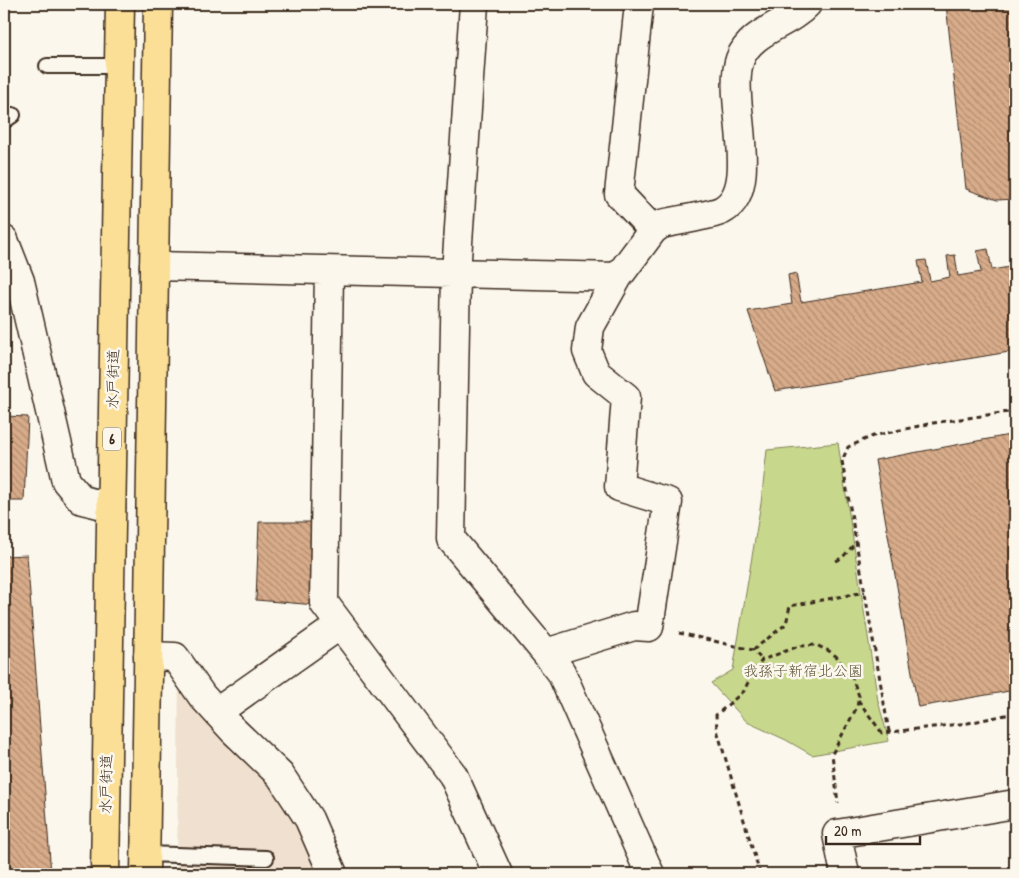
<svg xmlns="http://www.w3.org/2000/svg" width="1019" height="878" font-family="'Patrick Hand','Klee One',sans-serif">
  <style>
    .built { fill: #f0e0cf }
    .green { fill: #c7d88d; stroke: #818156 }
    .building { fill: url(#building-back-hatch); stroke: #3b2a1e }
    .lines { fill: none; stroke-linecap: round; stroke-linejoin: round }
    .service-casing { stroke: #3b2a1e; stroke-width: 18 }
    .minor-casing { stroke: #3b2a1e; stroke-width: 31 }
    .trunk-casing { stroke: #3b2a1e; stroke-width: 31 }
    .path { stroke: #3b2a1e; stroke-width: 3; stroke-dasharray: 5 4; stroke-linecap: butt }
    .service { stroke: #fbf7ec; stroke-width: 14 }
    .minor { stroke: #fbf7ec; stroke-width: 28 }
    .trunk { stroke: #fbdf96; stroke-width: 28 }
    .labels { text-anchor: middle; stroke-width: 5; stroke-linejoin: round; paint-order: stroke }
    .shield { fill: #fbf7ec; stroke: #75685c; stroke-width: 1 }
    .shield-label { font-size: 14px; font-weight: bold; fill: #3b2a1e }
    .street-label { font-size: 15px; fill: #3b2a1e; stroke: #fbf7ec }
    .park-label { font-size: 15px; fill: #5e563a; stroke: #fbf7ec }
  </style>
  <defs>
    <pattern id="building-back-hatch" width="6" height="6" patternUnits="userSpaceOnUse" patternTransform="scale(1.25)"><rect width="6" height="6" fill="#d8ac8a"/><path d="M-1 5l2 2M0 0l6 6M5-1l2 2" fill="none" stroke="#b08c70"/></pattern>
  </defs>
  <rect width="100%" height="100%" fill="#fbf7ec"/>
  <filter id="ink" filterUnits="userSpaceOnUse"><feTurbulence type="fractalNoise" baseFrequency=".02" numOctaves="2"/><feDisplacementMap in="SourceGraphic" scale="10" xChannelSelector="R" yChannelSelector="G"/><feConvolveMatrix kernelMatrix="1 2 1 2 8 2 1 2 1" color-interpolation-filters="sRGB"/></filter>
  <g filter="url(#ink)">
    <path class="built" d="M 179,671 L 277,778 L 328,874 L 177,874 Z"/>
    <path class="green" d="M 838,443 L 878,701 L 889,741 L 812,755 L 786,740 L 747,722 L 711,683 L 733,670 L 761,503 L 767,450 Z"/>
    <path class="building" d="M 946,4 L 1015,4 L 1015,199 L 997,200 L 966,189 Z
      M 988,249 L 992,270 L 1015,266 L 1015,351 L 775,391 L 748,311 L 792,304 L 788,275 L 796,273 L 801,302 L 922,282 L 918,261 L 926,260 L 930,281 L 950,277 L 947,256 L 955,255 L 958,276 L 981,272 L 977,251 Z
      M 4,416 L 28,417 L 24,501 L 4,501 Z
      M 1015,434 L 1015,690 L 918,707 L 875,460 Z
      M 259,522 L 316,522 L 316,605 L 256,600 Z
      M 27,555 L 51,874 L 4,874 L 4,556 Z"/>
    <g class="lines">
      <defs>
        <path id="service" d="M 47,66 L 119,66
          M 4,121 L 13,115
          M 145,854 L 266,858"/>
        <path id="minor" d="M 474,4 L 456,273 L 451,539 L 546,653
          M 639,4 L 619,194 L 653,230
          M 4,240 L 20,281 L 66,481 L 82,500 L 111,507
          M 154,266 L 618,277
          M 329,271 L 324,603 L 453,775 L 498,874
          M 148,656 L 175,657 L 202,696 L 234,731 L 280,775 L 309,819 L 333,874
          M 217,712 L 340,625
          M 650,874 L 561,672 L 546,653 L 634,626 L 649,627 L 668,502 L 619,487 L 626,397 L 596,373 L 587,351 L 590,327 L 618,277 L 653,230 L 661,224 C 673,221 716,215 724,209 C 762,186 726,97 740,59 C 751,30 788,25 807,4
          M 845,874 L 837,834 L 1015,804"/>
        <path id="trunk" d="M 105,874 L 120,4
          M 145,874 L 158,4"/>
      </defs>
      <use href="#service" class="service-casing"/>
      <use href="#minor" class="minor-casing"/>
      <use href="#trunk" class="trunk-casing"/>
      <path class="path" d="M 836,561 C 845,557 848,550 856,543
        M 679,633 L 753,650 L 762,660
        M 753,650 L 786,624 L 790,606 L 865,592
        M 858,700 L 882,733 L 968,723 L 1015,713
        M 889,732 L 842,461 L 848,447 L 873,436 L 933,423 L 1015,411
        M 760,874 L 717,730 L 716,715 L 744,691 L 750,678 L 762,660 L 799,646 L 816,645 L 829,651 L 837,657 L 851,675 L 859,696 L 857,707 L 832,754 L 838,803"/>
      <use href="#service" class="service"/>
      <use href="#minor" class="minor"/>
      <use href="#trunk" class="trunk"/>
    </g>
  </g>
  <g class="labels">
    <rect class="shield" x="103" y="427.5" width="18" height="23" rx="4"/>
    <g class="shield-label">
      <text x="112" y="444">6</text>
    </g>
    <g class="street-label">
      <text transform="translate(113 379) rotate(-89)" y="5">水戸街道</text>
      <text transform="translate(106 784) rotate(-89)" y="5">水戸街道</text>
    </g>
    <g class="park-label">
      <text x="803" y="676">我孫子新宿北公園</text>
    </g>
  </g>
  <rect width="1019" height="878" fill="none" stroke="#fbf7ec" stroke-width="20"/>
  <rect x="10" y="10" width="999" height="858" fill="none" stroke="#3b2a1e" stroke-width="2" filter="url(#ink)"/>
  <path d="M826 836v8h94v-8" fill="none" stroke="#3b2a1e" stroke-width="2.5"/>
  <text x="834" y="836" font-size="15" fill="#3b2a1e" stroke="#fbf7ec" stroke-width="4" paint-order="stroke">20 m</text>
</svg>
